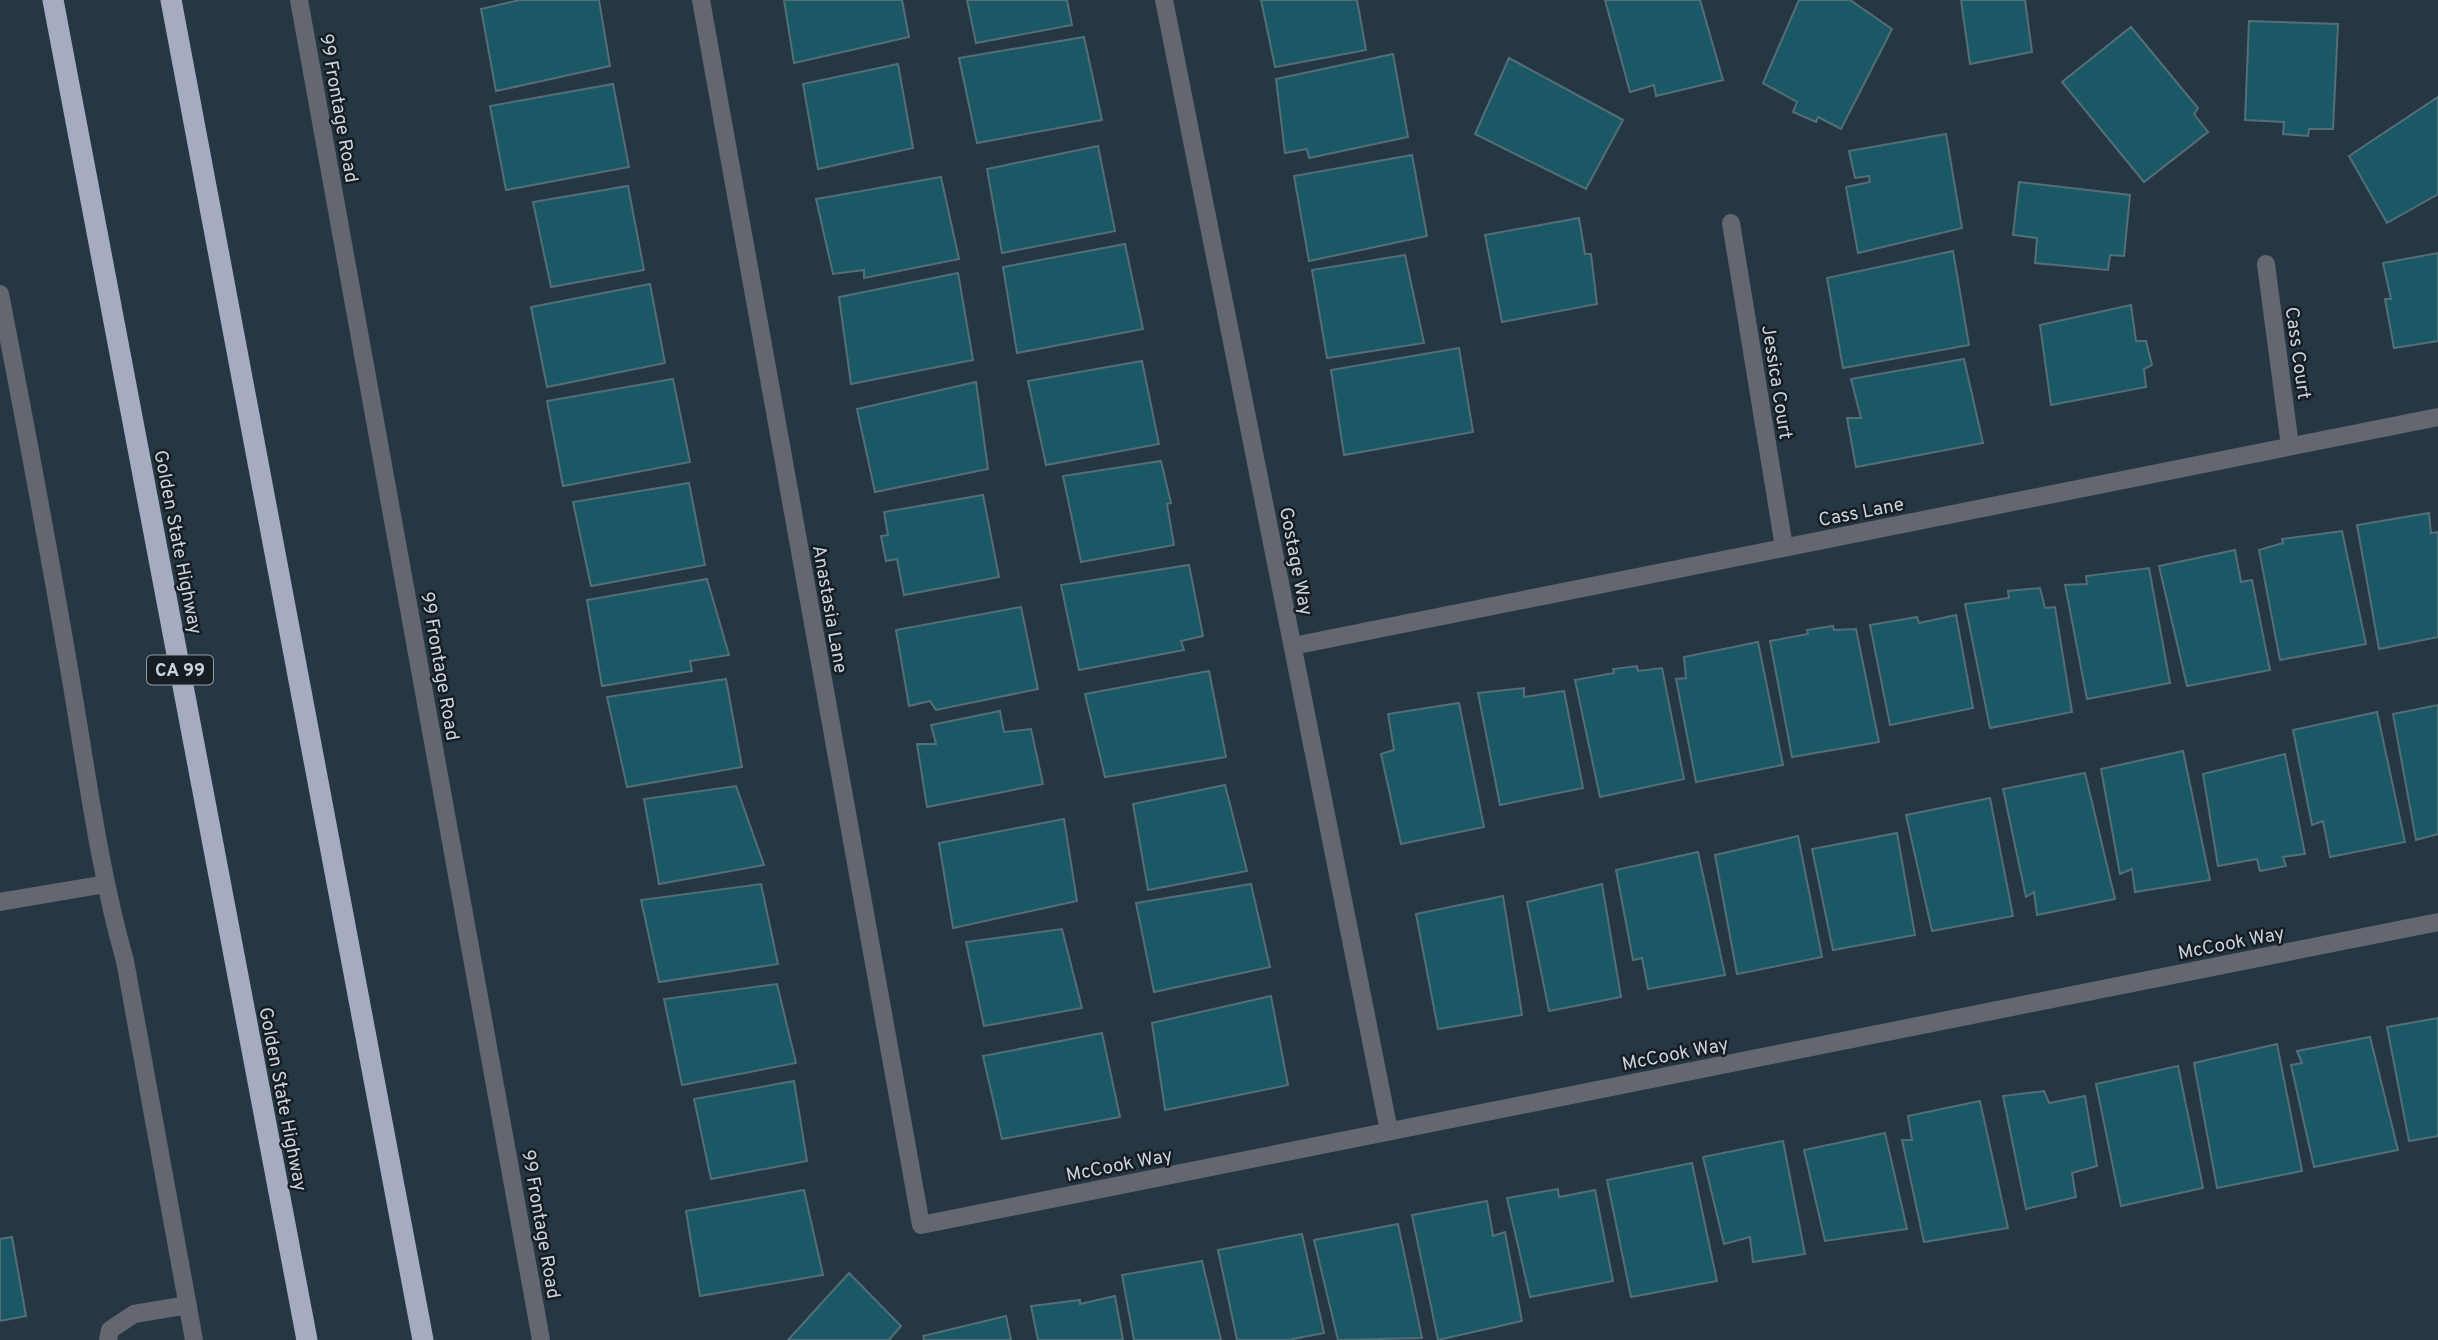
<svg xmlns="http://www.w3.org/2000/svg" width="2438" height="1340" font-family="Overpass,sans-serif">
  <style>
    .building { fill: #1b5866; stroke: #546e75; stroke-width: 2 }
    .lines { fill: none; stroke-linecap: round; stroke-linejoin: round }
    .minor { stroke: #646770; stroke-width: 18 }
    .highway { stroke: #a5abc1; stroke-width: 21 }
    .labels { text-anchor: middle; stroke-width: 5; stroke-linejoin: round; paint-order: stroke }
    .shield { fill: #161d23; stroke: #949da5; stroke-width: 2 }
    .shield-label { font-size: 18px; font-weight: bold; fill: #cad4dd }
    .street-label { font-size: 19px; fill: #cad4dd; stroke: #161d23 }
  </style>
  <rect width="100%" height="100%" fill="#263744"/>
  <path class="building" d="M 520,0 L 599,0 L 610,66 L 496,91 L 481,9 Z
    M 784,0 L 902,0 L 909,37 L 794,63 Z
    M 967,0 L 1067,0 L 1072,25 L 976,43 Z
    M 1261,0 L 1357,0 L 1366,50 L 1275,67 Z
    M 1605,0 L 1700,0 L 1723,80 L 1656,96 L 1654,85 L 1630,92 Z
    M 1799,0 L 1850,0 L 1892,29 L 1841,129 L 1818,117 L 1816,122 L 1793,112 L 1797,102 L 1763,83 Z
    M 1961,0 L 2025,0 L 2032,52 L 1970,64 Z
    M 2249,21 L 2338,24 L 2333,129 L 2309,129 L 2308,136 L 2283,134 L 2284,122 L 2245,120 Z
    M 2131,27 L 2198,108 L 2194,114 L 2208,132 L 2144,182 L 2062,82 Z
    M 1084,37 L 1102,120 L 977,143 L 959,58 Z
    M 1393,54 L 1408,137 L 1309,158 L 1307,149 L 1285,153 L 1276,79 Z
    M 1509,58 L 1623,120 L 1586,189 L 1475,134 Z
    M 898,64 L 913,148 L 818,169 L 803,84 Z
    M 613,84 L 629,167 L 506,190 L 490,106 Z
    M 2438,97 L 2438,194 L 2387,223 L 2349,156 Z
    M 1946,134 L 1962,228 L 1858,253 L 1846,187 L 1870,182 L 1869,176 L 1855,178 L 1849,151 Z
    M 1098,146 L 1115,231 L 1002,253 L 987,169 Z
    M 1412,155 L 1427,236 L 1309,261 L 1294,176 Z
    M 941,177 L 959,259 L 864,278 L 864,270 L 833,274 L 816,199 Z
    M 2019,182 L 2130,195 L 2124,256 L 2110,255 L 2108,270 L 2035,263 L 2037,238 L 2013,235 Z
    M 628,186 L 644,270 L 551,287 L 533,202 Z
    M 1579,218 L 1585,254 L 1591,254 L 1597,304 L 1502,322 L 1485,235 Z
    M 1125,244 L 1143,329 L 1017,353 L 1003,267 Z
    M 1953,251 L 1969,345 L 1843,368 L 1827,278 Z
    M 2438,253 L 2438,341 L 2394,348 L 2385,299 L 2391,299 L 2383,263 Z
    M 1405,255 L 1424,343 L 1327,358 L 1312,270 Z
    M 958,273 L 973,360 L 851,384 L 839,297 Z
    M 650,284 L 665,363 L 547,387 L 531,307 Z
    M 2131,305 L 2136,341 L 2146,341 L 2152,365 L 2144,369 L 2146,387 L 2051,405 L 2040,325 Z
    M 1459,348 L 1473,432 L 1344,455 L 1331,370 Z
    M 1964,359 L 1983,443 L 1856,467 L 1847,418 L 1861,418 L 1851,379 Z
    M 1142,361 L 1159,444 L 1046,465 L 1028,381 Z
    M 673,379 L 690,462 L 563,486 L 547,401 Z
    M 976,382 L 988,469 L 875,492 L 857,409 Z
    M 1161,461 L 1171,503 L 1167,504 L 1174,545 L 1081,562 L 1063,476 Z
    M 689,483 L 705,565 L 591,586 L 573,502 Z
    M 983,495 L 999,577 L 904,595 L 897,559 L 886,561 L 881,536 L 888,535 L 884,512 Z
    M 2429,513 L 2431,533 L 2438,532 L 2438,637 L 2379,649 L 2357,525 Z
    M 2342,531 L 2366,644 L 2280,660 L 2259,550 L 2283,543 L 2282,539 Z
    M 2235,550 L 2241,582 L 2252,580 L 2270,670 L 2187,686 L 2159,566 Z
    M 1189,565 L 1203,636 L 1181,641 L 1184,650 L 1079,670 L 1061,585 Z
    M 2149,568 L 2170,683 L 2087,699 L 2065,585 L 2087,584 L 2086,576 Z
    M 707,579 L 729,655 L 690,661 L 692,671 L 602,686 L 587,600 Z
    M 2040,588 L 2045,608 L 2055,607 L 2072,712 L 1990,728 L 1965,604 L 2009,598 L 2008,591 Z
    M 1021,607 L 1038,689 L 936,710 L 930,701 L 909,706 L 896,630 Z
    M 1956,615 L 1973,708 L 1890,725 L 1870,625 L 1917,617 L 1919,623 Z
    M 1833,626 L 1834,630 L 1856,629 L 1879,742 L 1792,757 L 1770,641 L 1808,634 L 1807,630 Z
    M 1758,642 L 1783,765 L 1696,782 L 1676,679 L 1686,678 L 1684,657 Z
    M 1637,666 L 1638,671 L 1662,668 L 1684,779 L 1600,797 L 1575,680 L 1614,673 L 1613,669 Z
    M 1209,671 L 1226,757 L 1105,777 L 1085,694 Z
    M 726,679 L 742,767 L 627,787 L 607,697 Z
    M 1524,688 L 1524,697 L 1564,691 L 1583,788 L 1500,805 L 1478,693 Z
    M 1459,703 L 1484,827 L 1401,844 L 1381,754 L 1394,750 L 1388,714 Z
    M 2438,705 L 2438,834 L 2416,840 L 2393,714 Z
    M 1000,711 L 1004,732 L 1031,729 L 1043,784 L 927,807 L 917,744 L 936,744 L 931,725 Z
    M 2377,712 L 2405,842 L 2330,857 L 2323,821 L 2312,825 L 2293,730 Z
    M 2183,751 L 2210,880 L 2135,892 L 2132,869 L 2120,874 L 2101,769 Z
    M 2285,754 L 2305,854 L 2283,857 L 2286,866 L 2260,871 L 2257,859 L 2218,866 L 2203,774 Z
    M 2085,773 L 2115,899 L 2037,915 L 2034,892 L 2026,897 L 2003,789 Z
    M 1225,785 L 1247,871 L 1148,890 L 1133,804 Z
    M 736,786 L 764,865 L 659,884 L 644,799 Z
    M 1990,798 L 2013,916 L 1932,931 L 1906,815 Z
    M 1064,819 L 1077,901 L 953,928 L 939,843 Z
    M 1897,833 L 1915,935 L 1833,950 L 1812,849 Z
    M 1798,836 L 1822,957 L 1737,974 L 1715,855 Z
    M 1698,852 L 1725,975 L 1648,989 L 1642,958 L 1633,960 L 1616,870 Z
    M 761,884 L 778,964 L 659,982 L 641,900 Z
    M 1251,884 L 1270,967 L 1154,992 L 1136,903 Z
    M 1602,884 L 1621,997 L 1549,1011 L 1527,902 Z
    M 1503,896 L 1522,1015 L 1438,1029 L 1416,914 Z
    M 1062,929 L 1082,1008 L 984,1026 L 966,942 Z
    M 777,984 L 796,1063 L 682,1085 L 664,999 Z
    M 1271,996 L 1288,1085 L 1165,1110 L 1152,1023 Z
    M 2438,1018 L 2438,1136 L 2409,1141 L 2387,1027 Z
    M 1102,1033 L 1120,1117 L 1002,1139 L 983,1056 Z
    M 2370,1037 L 2398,1150 L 2314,1167 L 2291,1065 L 2302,1063 L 2297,1051 Z
    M 2277,1044 L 2302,1171 L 2217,1188 L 2194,1063 Z
    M 2178,1066 L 2203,1188 L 2121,1206 L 2096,1084 Z
    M 794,1081 L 807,1161 L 711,1179 L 694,1099 Z
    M 2044,1091 L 2049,1103 L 2085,1096 L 2097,1166 L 2072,1173 L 2076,1197 L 2026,1209 L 2003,1096 Z
    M 1980,1101 L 2008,1228 L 1924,1242 L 1902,1140 L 1912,1140 L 1908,1116 Z
    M 1885,1133 L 1907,1229 L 1825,1241 L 1804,1150 Z
    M 1783,1141 L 1805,1254 L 1753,1262 L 1750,1237 L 1724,1244 L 1703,1157 Z
    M 1692,1163 L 1717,1281 L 1631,1297 L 1607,1180 Z
    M 1558,1189 L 1559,1197 L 1595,1190 L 1613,1281 L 1530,1297 L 1507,1198 Z
    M 804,1190 L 823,1275 L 700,1296 L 686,1211 Z
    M 1487,1201 L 1493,1236 L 1505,1232 L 1522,1321 L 1438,1340 L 1412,1215 Z
    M 1398,1224 L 1422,1338 L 1338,1340 L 1314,1240 Z
    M 1302,1234 L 1324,1333 L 1288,1340 L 1237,1340 L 1218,1250 Z
    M 12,1237 L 26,1316 L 0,1321 L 0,1239 Z
    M 1202,1261 L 1221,1340 L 1134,1340 L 1122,1275 Z
    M 849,1273 L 901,1326 L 889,1340 L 788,1340 Z
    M 1115,1296 L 1123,1340 L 1038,1340 L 1031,1306 L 1080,1300 L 1080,1304 Z
    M 1006,1316 L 1011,1340 L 924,1340 L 923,1336 Z"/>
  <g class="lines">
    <path class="minor" d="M 299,0 L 541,1340
      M 701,0 L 921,1225 L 2438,922
      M 1164,0 L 1389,1131
      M 1731,223 L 1784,547
      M 2266,264 L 2290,446
      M 0,294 C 25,422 49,551 71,680 C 87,774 99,869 125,961 L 194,1340
      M 1293,646 L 2438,417
      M 0,902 L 106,884
      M 108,1340 L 110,1330 L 134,1314 L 188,1305"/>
    <path class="highway" d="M 53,0 L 307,1340
      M 171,0 L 423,1340"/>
  </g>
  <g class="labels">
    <rect class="shield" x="147" y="655.5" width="66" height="29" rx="5"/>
    <g class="shield-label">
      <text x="180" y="676">CA 99</text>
    </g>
    <g class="street-label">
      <text transform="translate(340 108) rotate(80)" y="7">99 Frontage Road</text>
      <text transform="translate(2299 353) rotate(82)" y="7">Cass Court</text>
      <text transform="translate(1778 382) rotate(81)" y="7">Jessica Court</text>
      <text transform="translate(1861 511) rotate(-11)" y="7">Cass Lane</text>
      <text transform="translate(179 542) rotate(79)" y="7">Golden State Highway</text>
      <text transform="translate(1297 561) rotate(79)" y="7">Gostage Way</text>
      <text transform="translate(831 609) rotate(80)" y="7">Anastasia Lane</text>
      <text transform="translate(441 666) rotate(80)" y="7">99 Frontage Road</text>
      <text transform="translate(2231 942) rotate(-11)" y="7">McCook Way</text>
      <text transform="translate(1675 1053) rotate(-11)" y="7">McCook Way</text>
      <text transform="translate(284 1099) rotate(79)" y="7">Golden State Highway</text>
      <text transform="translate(1119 1164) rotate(-11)" y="7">McCook Way</text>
      <text transform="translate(542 1224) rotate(80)" y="7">99 Frontage Road</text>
    </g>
  </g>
</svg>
